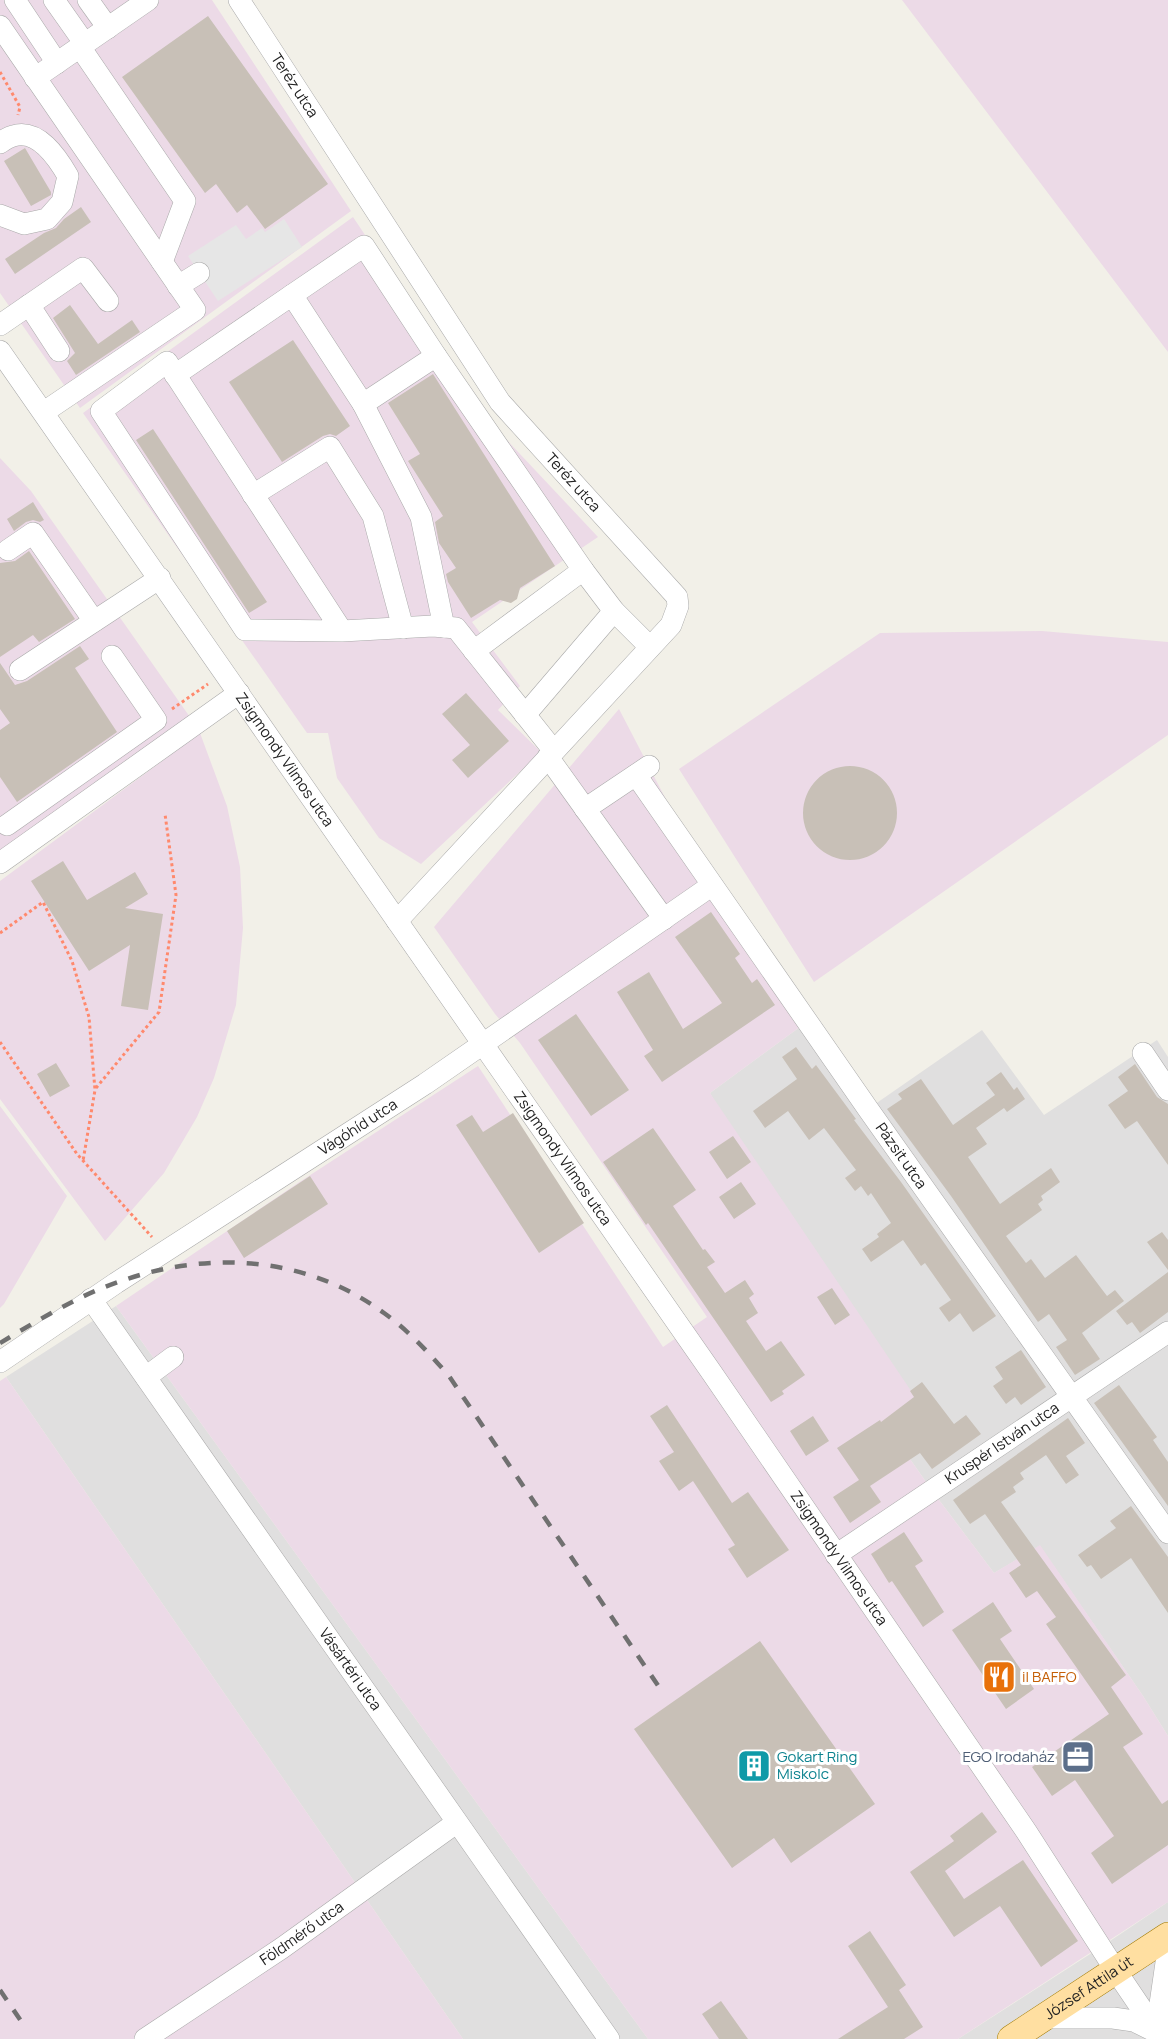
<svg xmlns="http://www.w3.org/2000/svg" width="1168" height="2039" font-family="Manrope,sans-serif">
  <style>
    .residential { fill: #e0dfdf }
    .industrial { fill: #ecdae7 }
    .parking { fill: #e6e6e6 }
    .building { fill: #c8c0b7 }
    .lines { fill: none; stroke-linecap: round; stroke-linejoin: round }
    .minor-casing { stroke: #a9a9a9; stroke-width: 22 }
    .major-casing { stroke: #a07900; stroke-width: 28 }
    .path { stroke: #ff896d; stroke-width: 3; stroke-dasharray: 3 3; stroke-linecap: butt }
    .minor { stroke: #fff; stroke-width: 21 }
    .major { stroke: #ffdfa1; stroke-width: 27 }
    .rail { stroke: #707070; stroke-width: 4.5; stroke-dasharray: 12 12; stroke-linecap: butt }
    .labels { text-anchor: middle; stroke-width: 6; stroke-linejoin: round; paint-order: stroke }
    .street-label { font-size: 15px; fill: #222; stroke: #fff }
    .food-label { font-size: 15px; fill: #c56008; stroke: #fff; text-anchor: start }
    .culture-label { font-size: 15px; fill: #0d838f; stroke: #fff; text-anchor: start }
    .service-label { font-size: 15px; fill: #4e5e75; stroke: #fff; text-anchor: end }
  </style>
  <rect width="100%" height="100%" fill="#f2f0e8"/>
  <path class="residential" d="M 808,1021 L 868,1109 L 982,1030 L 1044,1115 L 1157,1040 L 1168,1057 L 1168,1736 L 1143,1696 L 1040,1546 L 994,1573 L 933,1492 L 896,1439 L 710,1093 Z
    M 116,1306 L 648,2039 L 463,2039 L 6,1377 Z
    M 1168,1902 L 1168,2039 L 958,2039 L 1101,1947 Z"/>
  <path class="industrial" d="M 0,0 L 212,0 L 351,211 L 80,408 L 0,293 Z
    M 902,0 L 1168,0 L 1168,352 Z
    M 353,217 L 490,422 L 598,537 L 472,622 L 520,686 L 498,710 L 541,752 L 421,864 L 379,838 L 337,778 L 328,733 L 307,733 L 83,413 Z
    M 0,458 L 31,491 L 192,720 L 0,856 Z
    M 1042,631 L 1168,642 L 1168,735 L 814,982 L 679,769 L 880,633 Z
    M 619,709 L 711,886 L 808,1021 L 710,1093 L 928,1416 L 896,1439 L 933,1492 L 994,1573 L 1040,1545 L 1143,1696 L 1168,1736 L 1168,1902 L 958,2039 L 648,2039 L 116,1306 L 298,1183 L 478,1066 L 663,1347 L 707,1317 L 520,1043 L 495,1014 L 434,927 Z
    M 200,733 L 227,806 L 240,867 L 243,928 L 236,1005 L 214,1078 L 197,1117 L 164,1173 L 105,1241 L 0,1099 L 0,881 Z
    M 0,1106 L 67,1196 L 4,1304 L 0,1308 Z
    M 6,1377 L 463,2039 L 0,2039 L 0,1381 Z"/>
  <path class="parking" d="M 284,219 L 302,247 L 218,301 L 188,256 L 236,225 L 246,239 L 262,228 L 265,232 Z"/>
  <path class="building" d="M 208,16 L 328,184 L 265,229 L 247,205 L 237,213 L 216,184 L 205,193 L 122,77 Z
    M 25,148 L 51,192 L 51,195 L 31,206 L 4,161 Z
    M 81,207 L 91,222 L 15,274 L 5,259 L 44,233 L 56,228 L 64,219 Z
    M 70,305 L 98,344 L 132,320 L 140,332 L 76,375 L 67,361 L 75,353 L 53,318 Z
    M 293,340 L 350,426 L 336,436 L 330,434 L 323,436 L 282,462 L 229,382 Z
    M 433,374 L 555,566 L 520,588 L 517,599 L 511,603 L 500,600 L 471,618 L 448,582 L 446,574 L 456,568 L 439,543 L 435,522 L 443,516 L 408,461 L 420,454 L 388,403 Z
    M 153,429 L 267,602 L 249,613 L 136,440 Z
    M 33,502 L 44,520 L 40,522 L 33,520 L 26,522 L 14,531 L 7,519 Z
    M 29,551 L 75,619 L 39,642 L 33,635 L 0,657 L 0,563 L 15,561 Z
    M 80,646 L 89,659 L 75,668 L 117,732 L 17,802 L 0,777 L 0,730 L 10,723 L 0,709 L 0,663 L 15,685 L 27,681 Z
    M 466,693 L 509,741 L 468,778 L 452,760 L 470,745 L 442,714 Z
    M803 813a47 47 0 1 1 94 0a47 47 0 1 1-94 0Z
    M 63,861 L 87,900 L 135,872 L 148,894 L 125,908 L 163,914 L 148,1010 L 121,1006 L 130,945 L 89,971 L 31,881 Z
    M 711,912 L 740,954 L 735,958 L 752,983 L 757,979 L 775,1005 L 662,1082 L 644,1056 L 653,1050 L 617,992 L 649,972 L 683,1029 L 722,1003 L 675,937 Z
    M 576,1014 L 629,1090 L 591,1116 L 538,1040 Z
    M 796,1047 L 812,1069 L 816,1065 L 856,1119 L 854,1120 L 901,1182 L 996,1316 L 973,1332 L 960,1313 L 949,1322 L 939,1308 L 951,1300 L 925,1263 L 921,1266 L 903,1240 L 871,1262 L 862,1249 L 879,1237 L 877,1234 L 891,1223 L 871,1193 L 868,1196 L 861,1186 L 855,1191 L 845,1178 L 856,1170 L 824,1128 L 809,1140 L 788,1111 L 765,1128 L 753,1111 L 797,1079 L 782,1057 Z
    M 56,1063 L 70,1086 L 50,1097 L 37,1074 Z
    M 1135,1064 L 1157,1097 L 1168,1104 L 1168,1165 L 1137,1121 L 1125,1129 L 1108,1105 L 1128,1091 L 1118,1077 Z
    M 1001,1072 L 1014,1090 L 1017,1087 L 1025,1099 L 1007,1112 L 1004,1108 L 976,1128 L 987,1144 L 968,1157 L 1000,1204 L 1051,1168 L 1060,1182 L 1041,1196 L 1043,1200 L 1038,1204 L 1042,1210 L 1006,1236 L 1026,1263 L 1031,1259 L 1045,1278 L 1076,1255 L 1107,1296 L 1115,1290 L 1124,1301 L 1082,1333 L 1100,1359 L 1075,1375 L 1056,1347 L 1067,1340 L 1049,1314 L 1038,1322 L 951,1196 L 887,1109 L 902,1099 L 898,1094 L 921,1079 L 953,1125 L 995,1095 L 986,1083 Z
    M 513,1113 L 584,1223 L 539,1253 L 456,1125 L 472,1115 L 483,1132 Z
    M 653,1128 L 696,1190 L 673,1206 L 703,1250 L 705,1249 L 715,1262 L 707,1267 L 725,1293 L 745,1280 L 754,1294 L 749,1298 L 758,1313 L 746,1321 L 766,1351 L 781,1341 L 805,1375 L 782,1391 L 784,1394 L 771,1402 L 648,1223 L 646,1225 L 603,1162 Z
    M 733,1136 L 751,1162 L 727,1179 L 709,1152 Z
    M 310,1176 L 328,1204 L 244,1258 L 227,1231 Z
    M 741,1182 L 756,1204 L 734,1219 L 719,1197 Z
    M 1162,1232 L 1168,1240 L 1168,1270 L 1147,1242 Z
    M 1168,1272 L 1168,1312 L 1140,1333 L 1132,1322 L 1127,1325 L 1116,1311 Z
    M 832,1288 L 850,1315 L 835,1325 L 817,1297 Z
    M 1021,1350 L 1046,1387 L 1021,1405 L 1015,1397 L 1006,1404 L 993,1386 L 1003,1379 L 995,1367 Z
    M 922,1382 L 954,1424 L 966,1415 L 981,1434 L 932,1469 L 920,1453 L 870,1486 L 881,1502 L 850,1523 L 833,1497 L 859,1480 L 837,1448 L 880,1420 L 881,1422 L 914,1397 L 910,1391 Z
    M 1119,1385 L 1157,1437 L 1153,1440 L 1168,1462 L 1168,1506 L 1094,1403 Z
    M 667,1405 L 732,1503 L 748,1492 L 789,1550 L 747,1578 L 728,1549 L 735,1545 L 693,1481 L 679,1491 L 659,1461 L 674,1452 L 650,1416 Z
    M 813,1416 L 829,1441 L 806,1456 L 790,1431 Z
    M 1068,1418 L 1085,1443 L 1066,1456 L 1079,1475 L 1066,1484 L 1046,1455 L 1020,1473 L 1024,1479 L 1013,1487 L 1016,1492 L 1001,1502 L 1126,1675 L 1111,1687 L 1143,1734 L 1123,1747 L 1162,1804 L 1168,1800 L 1168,1845 L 1112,1884 L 1091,1853 L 1114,1836 L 1075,1780 L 1052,1796 L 1032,1767 L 1109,1714 L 1046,1624 L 1056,1617 L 1037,1591 L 1026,1598 L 1009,1573 L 1021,1565 L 985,1514 L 970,1524 L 953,1500 Z
    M 1131,1506 L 1168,1557 L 1168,1613 L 1131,1558 L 1101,1579 L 1091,1565 L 1087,1567 L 1078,1555 L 1116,1528 L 1110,1521 Z
    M 904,1532 L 923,1561 L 915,1566 L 944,1612 L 923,1627 L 892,1581 L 889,1583 L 871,1554 Z
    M 993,1602 L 1012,1631 L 1000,1639 L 1034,1689 L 1006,1709 L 952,1630 Z
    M 760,1641 L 875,1804 L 791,1863 L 774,1838 L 732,1868 L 634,1729 Z
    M 982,1812 L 997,1832 L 945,1871 L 964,1899 L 1023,1860 L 1078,1941 L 1041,1967 L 1000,1906 L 954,1937 L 910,1872 L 954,1841 L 950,1836 Z
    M 870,1931 L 906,1985 L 899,1990 L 923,2027 L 904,2039 L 838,2039 L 888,2007 L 848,1946 Z
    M 721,2001 L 748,2039 L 719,2039 L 702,2014 Z"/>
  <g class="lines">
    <defs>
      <g id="minor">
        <path d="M 15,0 L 57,63"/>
        <path d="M 54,0 L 85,44"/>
        <path d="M 88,0 L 108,28"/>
        <path id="s1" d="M 239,0 L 500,402 L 677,597 L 678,606 L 671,625 L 397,921"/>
        <path d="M 0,26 L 195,310 L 44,412"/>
        <path d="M 80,47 L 185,201 L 162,262"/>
        <path d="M 35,78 L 148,0"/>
        <path d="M 0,143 C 4,140 9,137 13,136 C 38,128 57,157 68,176 L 62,202 L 47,219 L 24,224 L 0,215"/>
        <path d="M 178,286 L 199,273"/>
        <path d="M 292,295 L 364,246 L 436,356 L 583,570 L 474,651"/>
        <path d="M 29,305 L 59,351"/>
        <path d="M 0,325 L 83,268 L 108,301"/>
        <path id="s2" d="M 0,351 L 712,1373 L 1026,1831 L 1116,1971 L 1162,2039"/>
        <path d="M 175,375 L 292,295 L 363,404 L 421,517 L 444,627"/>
        <path d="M 363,404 L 436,356"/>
        <path d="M 253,495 L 330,447 L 373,516 L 403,628"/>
        <path d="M 8,550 L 33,533 L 94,621"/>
        <path d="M 583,570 L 614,611 L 650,647"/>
        <path d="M 342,631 L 167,362 L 101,411 L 245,630 L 342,631 L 433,626 L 456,628 L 554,751"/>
        <path d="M 20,670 L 160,578"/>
        <path d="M 525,715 L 614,611"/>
        <path d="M 548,757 L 664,919"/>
        <path id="s3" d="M 636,775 L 868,1109 L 1168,1533"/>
        <path d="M 585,809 L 649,766"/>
        <path d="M 7,825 L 156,720 L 112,656"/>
        <path d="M 0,863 L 239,693"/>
        <path d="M 1143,1053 L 1168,1090"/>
        <path id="s4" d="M 91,1299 L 609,2039"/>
        <path id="s5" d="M 0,1362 L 116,1283 L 425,1084 L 711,886"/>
        <path d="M 146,1377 L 173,1357"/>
        <path id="s6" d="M 836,1555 L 1168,1332"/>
        <path d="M 1044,2018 L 1113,2018 L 1134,2021 L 1158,2033"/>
        <path d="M 1158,2033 L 1160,2004 L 1168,1949"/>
        <path id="s7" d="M 145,2039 L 282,1948 L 456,1823"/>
      </g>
      <g id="major">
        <path id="s8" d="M 1011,2039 L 1168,1936"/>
      </g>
    </defs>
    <use href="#minor" class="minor-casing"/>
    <use href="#major" class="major-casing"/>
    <path class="path" d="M 0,72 L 20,107 L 18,115
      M 172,709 L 208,684
      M 0,933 L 43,902 L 72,961 L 89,1017 L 95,1090 L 83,1161
      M 0,1042 L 77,1154 L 152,1237
      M 96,1088 L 159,1012 L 176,895 L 165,814"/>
    <use href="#minor" class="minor"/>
    <use href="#major" class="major"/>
    <path class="rail" d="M 0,1343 C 32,1324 71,1300 105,1287 C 197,1250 301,1252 384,1313 C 409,1331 429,1353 449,1376 L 659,1687
      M 0,1990 L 23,2024"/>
  </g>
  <defs>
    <symbol id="restaurant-square" viewBox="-11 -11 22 22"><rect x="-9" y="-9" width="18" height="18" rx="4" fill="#e8710a" stroke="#fff"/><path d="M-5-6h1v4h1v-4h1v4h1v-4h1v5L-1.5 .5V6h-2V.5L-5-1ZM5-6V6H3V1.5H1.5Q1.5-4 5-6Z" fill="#fff"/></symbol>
    <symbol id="office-square" viewBox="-11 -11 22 22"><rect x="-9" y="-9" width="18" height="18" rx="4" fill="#5c6f8a" stroke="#fff"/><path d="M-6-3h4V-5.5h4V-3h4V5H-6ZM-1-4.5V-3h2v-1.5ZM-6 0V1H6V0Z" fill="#fff"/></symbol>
    <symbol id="building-square" viewBox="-11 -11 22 22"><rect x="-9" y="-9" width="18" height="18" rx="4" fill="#0f9aa8" stroke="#fff"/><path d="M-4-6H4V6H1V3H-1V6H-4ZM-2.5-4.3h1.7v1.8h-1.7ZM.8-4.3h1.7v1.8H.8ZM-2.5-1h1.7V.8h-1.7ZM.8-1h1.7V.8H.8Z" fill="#fff"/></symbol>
  </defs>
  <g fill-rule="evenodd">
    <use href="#restaurant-square" x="980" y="1658" width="38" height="38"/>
    <use href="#office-square" x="1059" y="1738" width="38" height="38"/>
    <use href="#building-square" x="735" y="1747" width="38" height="38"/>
  </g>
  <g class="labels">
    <g class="street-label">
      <text dy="5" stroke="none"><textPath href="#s1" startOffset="102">Teréz utca</textPath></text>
      <text dy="5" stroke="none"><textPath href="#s1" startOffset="588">Teréz utca</textPath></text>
      <text dy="5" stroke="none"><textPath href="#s2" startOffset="498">Zsigmondy Vilmos utca</textPath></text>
      <text dy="5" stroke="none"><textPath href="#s5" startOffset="428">Vágóhíd utca</textPath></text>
      <text dy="5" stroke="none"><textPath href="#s3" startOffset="464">Pázsit utca</textPath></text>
      <text dy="5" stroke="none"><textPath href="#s2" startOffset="984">Zsigmondy Vilmos utca</textPath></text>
      <text dy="5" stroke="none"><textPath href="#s6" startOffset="200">Kruspér István utca</textPath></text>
      <text dy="5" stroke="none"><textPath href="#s2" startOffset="1470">Zsigmondy Vilmos utca</textPath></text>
      <text dy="5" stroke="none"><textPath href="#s4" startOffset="452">Vásártéri utca</textPath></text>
      <text dy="5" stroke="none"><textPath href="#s7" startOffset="189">Földmérő utca</textPath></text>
      <text dy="5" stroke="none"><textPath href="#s8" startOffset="93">József Attila út</textPath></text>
    </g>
    <g class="food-label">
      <text x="1022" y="1682">il BAFFO</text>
    </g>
    <g class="culture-label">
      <text x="777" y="1762">Gokart Ring<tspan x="777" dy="17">Miskolc</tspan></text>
    </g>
    <g class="service-label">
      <text x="1055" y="1762">EGO Irodaház</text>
    </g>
  </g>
</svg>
